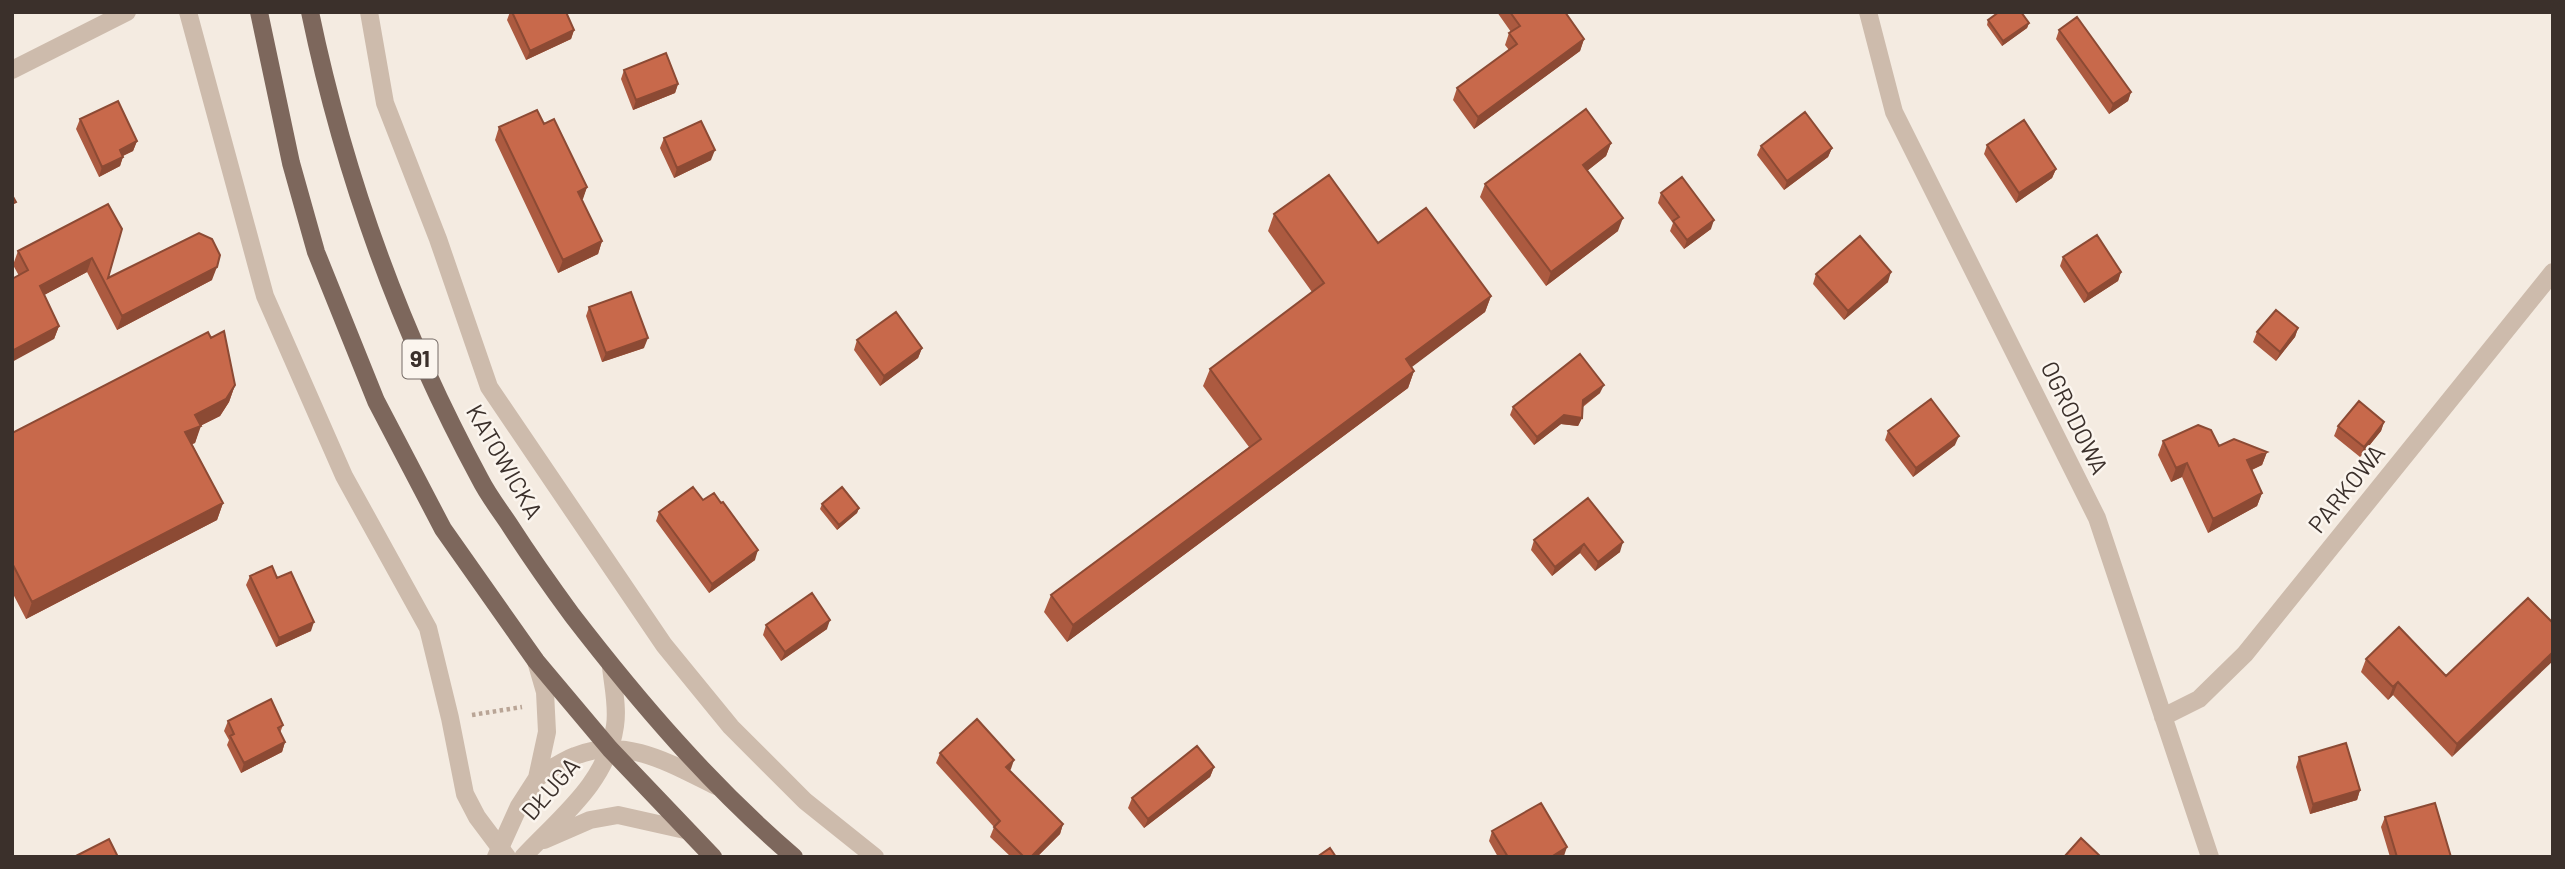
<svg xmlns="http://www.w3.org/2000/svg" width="2565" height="869" font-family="Barlow,sans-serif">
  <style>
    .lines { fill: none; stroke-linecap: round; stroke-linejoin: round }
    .path { stroke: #b9a596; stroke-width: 4.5; stroke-dasharray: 3.5 3.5; stroke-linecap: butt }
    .minor { stroke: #cdbbac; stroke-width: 18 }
    .tertiary { stroke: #cdbbac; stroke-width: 18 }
    .primary { stroke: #7d675c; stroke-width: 18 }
    .wall { fill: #ac5a40 }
    .shaded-wall { fill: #8c4a34 }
    .building { fill: #c8694b; stroke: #8c4a34; stroke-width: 2 }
    .labels { text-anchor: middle; stroke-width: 5; stroke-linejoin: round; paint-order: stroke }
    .shield { fill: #fbf5ee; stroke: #756b66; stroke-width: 2 }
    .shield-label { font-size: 23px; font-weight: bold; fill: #3b302b }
    .street-label { font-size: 24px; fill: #3b302b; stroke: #fbf5ee }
  </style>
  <rect width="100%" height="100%" fill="#f4ebe1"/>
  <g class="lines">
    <path class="path" d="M 472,715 L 522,707"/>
    <path class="minor" d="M 188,12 L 265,296 L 344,476 L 428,628 L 450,718 L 465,794 L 477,817 L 507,857
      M 369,12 L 385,103 L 438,239 L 489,387 L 664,645 L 731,727 L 805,801 L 875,857
      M 1868,12 L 1894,112 L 2097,518 L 2210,857
      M 12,70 L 127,12
      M 2163,717 L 2199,699 L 2245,654 L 2553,272"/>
    <path class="tertiary" d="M 537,778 C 549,770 562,761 575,756 C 625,735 673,765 716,786
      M 544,840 L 590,820 L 618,815 L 685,830
      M 496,857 L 519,806 L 537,778 L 547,732 L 545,692 L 536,661
      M 523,857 C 559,818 607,783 615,726 C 618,707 613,686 611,667"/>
    <path class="primary" d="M 259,12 L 291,163 L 316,252 L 376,401 L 443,529 L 536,661 L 610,749 L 713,857
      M 310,12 C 344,175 401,333 480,479 C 488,495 499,509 509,524 C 529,555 550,585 572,615 C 639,702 710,785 794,857"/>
  </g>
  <path class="wall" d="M 510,12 L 567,12 L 567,14 L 574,30 L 571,39 L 526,60 L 507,20 Z
    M 1497,12 L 1565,12 L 1584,39 L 1580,51 L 1474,129 L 1453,100 L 1457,88 L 1509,50 L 1505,45 L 1509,33 L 1511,32 Z
    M 1988,20 L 2029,23 L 2027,28 L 2002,46 L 1987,25 Z
    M 2059,30 L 2131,92 L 2128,101 L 2109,114 L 2056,39 Z
    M 624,70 L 678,84 L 675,93 L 633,110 L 621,79 Z
    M 80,119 L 137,141 L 133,151 L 123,156 L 120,166 L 99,177 L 76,129 Z
    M 499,127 L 587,187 L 582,200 L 602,241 L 598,254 L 558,273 L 495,140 Z
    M 664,138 L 711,160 L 674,178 L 660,148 Z
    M 1611,143 L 1606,156 L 1587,171 L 1618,231 L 1546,286 L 1480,197 L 1485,184 Z
    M 1987,145 L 2056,169 L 2052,178 L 2016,203 L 1984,154 Z
    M 1761,146 L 1832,148 L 1828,157 L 1784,190 L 1757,155 Z
    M 1661,193 L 1711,229 L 1684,249 L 1670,231 L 1673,223 L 1658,203 Z
    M 108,204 L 108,278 L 212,280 L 117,330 L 87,272 L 44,295 L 59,326 L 54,339 L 13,265 L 18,251 Z
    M 1274,214 L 1378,243 L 1491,296 L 1485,312 L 1411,367 L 1414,371 L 1408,388 L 1067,642 L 1044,612 L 1051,595 L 1249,447 L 1203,386 L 1210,369 L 1312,292 L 1268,231 Z
    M 2063,257 L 2121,272 L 2118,281 L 2084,303 L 2060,266 Z
    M 1816,274 L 1888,282 L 1844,320 L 1813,284 Z
    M 589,307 L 644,348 L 602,362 L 586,316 Z
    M 2298,328 L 2295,337 L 2276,361 L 2253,342 L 2257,332 Z
    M 857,340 L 922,348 L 918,358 L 880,386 L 854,350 Z
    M 235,385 L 229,402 L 220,416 L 200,426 L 195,443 L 192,444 L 223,503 L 217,520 L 26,619 L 12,592 L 12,433 Z
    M 1600,393 L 1583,407 L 1582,418 L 1578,426 L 1561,424 L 1534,445 L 1510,415 L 1513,407 Z
    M 2384,422 L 2381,431 L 2360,457 L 2334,436 L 2338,426 Z
    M 1888,431 L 1955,445 L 1913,477 L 1885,440 Z
    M 2163,441 L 2267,452 L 2262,465 L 2252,470 L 2262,493 L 2257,506 L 2208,533 L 2182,477 L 2171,482 L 2158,455 Z
    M 1588,498 L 1620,552 L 1595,571 L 1580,553 L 1552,576 L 1531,550 L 1534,540 Z
    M 703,500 L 755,560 L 709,593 L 656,521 L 659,512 Z
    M 822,504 L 859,508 L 857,513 L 837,530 L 820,509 Z
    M 250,576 L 277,578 L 311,631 L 276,647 L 246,585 Z
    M 2528,598 L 2452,757 L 2393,695 L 2388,700 L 2361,672 L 2366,659 L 2446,676 Z
    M 766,625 L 827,629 L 781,661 L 763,635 Z
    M 228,721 L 283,725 L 280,733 L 285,742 L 282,752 L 241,773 L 227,745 L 229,740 L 224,731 Z
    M 940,753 L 1011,769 L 1009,771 L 1063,824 L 1060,834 L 1037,857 L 1011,857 L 990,837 L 994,827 L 936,763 Z
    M 2299,757 L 2360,790 L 2357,800 L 2310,814 L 2296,767 Z
    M 1214,767 L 1210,777 L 1144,828 L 1128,808 L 1132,798 Z
    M 2385,817 L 2451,857 L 2390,857 L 2381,827 Z
    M 1492,831 L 1564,856 L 1498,857 L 1489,841 Z"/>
  <path class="shaded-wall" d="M 2029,23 L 2027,28 L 2002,46 L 2003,41 Z
    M 574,30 L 571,39 L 526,60 L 530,51 Z
    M 1584,39 L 1580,51 L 1474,129 L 1478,117 Z
    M 678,84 L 675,93 L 633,110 L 636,100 Z
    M 2131,92 L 2128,101 L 2109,114 L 2113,104 Z
    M 137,141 L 133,151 L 116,159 L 120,150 Z
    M 1611,143 L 1606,156 L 1578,178 L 1583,165 Z
    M 1832,148 L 1828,157 L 1784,190 L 1787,181 Z
    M 715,150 L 711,160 L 674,178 L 677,168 Z
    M 123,157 L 120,166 L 99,177 L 102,167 Z
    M 2056,169 L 2052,178 L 2016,203 L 2019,193 Z
    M 587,187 L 583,199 L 574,204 L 578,192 Z
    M 1623,218 L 1618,231 L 1546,286 L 1551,272 Z
    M 1714,220 L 1711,229 L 1684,249 L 1687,240 Z
    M 602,241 L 598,254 L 558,273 L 563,260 Z
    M 92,258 L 87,272 L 35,300 L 40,286 Z
    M 217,267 L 212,280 L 117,330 L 122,316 Z
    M 1891,272 L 1888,282 L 1844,320 L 1848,311 Z
    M 2121,272 L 2118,281 L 2084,303 L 2088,294 Z
    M 1491,296 L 1485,312 L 1400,376 L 1406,359 Z
    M 59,326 L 54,339 L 12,362 L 12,351 Z
    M 2298,328 L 2295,337 L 2276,361 L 2280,352 Z
    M 648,338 L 644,348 L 602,362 L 606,353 Z
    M 922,348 L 918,358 L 880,386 L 884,376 Z
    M 1414,371 L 1408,388 L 1067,642 L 1073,625 Z
    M 235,385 L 229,402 L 220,416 L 194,429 L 201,426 L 195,443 L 179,449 L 185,432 L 195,415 Z
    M 1604,385 L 1600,393 L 1580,408 L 1583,400 Z
    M 1564,415 L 1582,418 L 1578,426 L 1561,424 L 1534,445 L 1537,437 Z
    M 2384,422 L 2381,431 L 2360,457 L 2364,447 Z
    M 1959,436 L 1955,445 L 1913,477 L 1916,468 Z
    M 2267,452 L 2262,465 L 2242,474 L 2247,460 Z
    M 2187,463 L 2182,477 L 2171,482 L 2176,468 Z
    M 2262,493 L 2257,506 L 2208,533 L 2213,519 Z
    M 223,503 L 217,520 L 26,619 L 32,602 Z
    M 859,508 L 857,513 L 837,530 L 839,525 Z
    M 1623,542 L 1620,552 L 1595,571 L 1598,562 Z
    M 1584,544 L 1580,553 L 1552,576 L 1555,567 Z
    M 758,550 L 755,560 L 709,593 L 712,584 Z
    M 830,620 L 827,629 L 781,661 L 785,652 Z
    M 314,622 L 311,631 L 276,647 L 279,638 Z
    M 2553,652 L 2553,661 L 2452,757 L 2457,744 Z
    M 2398,682 L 2393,695 L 2388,700 L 2393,687 Z
    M 285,742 L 282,752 L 241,773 L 244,763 Z
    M 1014,760 L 1011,769 L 1002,777 L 1006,767 Z
    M 1214,767 L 1210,777 L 1144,828 L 1148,819 Z
    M 2360,790 L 2357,800 L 2310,814 L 2313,804 Z
    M 1063,824 L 1060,834 L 1037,857 L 1031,857 Z
    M 1567,847 L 1564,856 L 1551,857 Z"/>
  <path class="building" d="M 512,12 L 566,12 L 574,30 L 530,51 Z
    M 1510,12 L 1565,12 L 1584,39 L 1478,117 L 1457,88 L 1517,44 L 1509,33 L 1520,26 Z
    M 1999,12 L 2021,12 L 2029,23 L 2003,41 L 1988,20 Z
    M 2077,17 L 2131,92 L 2113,104 L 2059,30 Z
    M 666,53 L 678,84 L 636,100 L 624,70 Z
    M 118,101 L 137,141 L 120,150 L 123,157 L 102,167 L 80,119 Z
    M 1586,109 L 1611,143 L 1583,165 L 1623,218 L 1551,272 L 1485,184 Z
    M 537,110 L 544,124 L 554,119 L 587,187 L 578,192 L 602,241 L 563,260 L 499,127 Z
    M 1805,112 L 1832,148 L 1787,181 L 1761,146 Z
    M 2024,120 L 2056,169 L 2019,193 L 1987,145 Z
    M 701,121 L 715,150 L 677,168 L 664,138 Z
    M 1329,175 L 1378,243 L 1426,208 L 1491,296 L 1406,359 L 1414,371 L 1073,625 L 1051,595 L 1261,439 L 1210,369 L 1324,283 L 1274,214 Z
    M 1682,177 L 1714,220 L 1687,240 L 1673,221 L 1679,217 L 1661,193 Z
    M 12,195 L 16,202 L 12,204 Z
    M 108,204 L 122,229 L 108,278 L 199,233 L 212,239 L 220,255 L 217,267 L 122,316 L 92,258 L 40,286 L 59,326 L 12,351 L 12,279 L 28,270 L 18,251 Z
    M 2097,235 L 2121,272 L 2088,294 L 2063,257 Z
    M 1860,236 L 1891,272 L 1848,311 L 1816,274 Z
    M 631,292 L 648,338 L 606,353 L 589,307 Z
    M 2276,310 L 2298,328 L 2280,352 L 2257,332 Z
    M 896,312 L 922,348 L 884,376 L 857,340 Z
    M 224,331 L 235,385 L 226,399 L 195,415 L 201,426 L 185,432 L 223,503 L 32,602 L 12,563 L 12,433 L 208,332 L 211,338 Z
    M 1580,354 L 1604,385 L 1583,400 L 1582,418 L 1564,415 L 1537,437 L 1513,407 Z
    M 1931,399 L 1959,436 L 1916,468 L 1888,431 Z
    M 2359,401 L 2384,422 L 2364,447 L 2338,426 Z
    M 2198,425 L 2211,430 L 2219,446 L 2234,439 L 2267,452 L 2247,460 L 2262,493 L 2213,519 L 2187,463 L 2176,468 L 2163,441 Z
    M 693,487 L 703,500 L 714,493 L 721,503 L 723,502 L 758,550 L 712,584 L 659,512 Z
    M 842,487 L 859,508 L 839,525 L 822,504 Z
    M 1588,498 L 1623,542 L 1598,562 L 1584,544 L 1555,567 L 1534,540 Z
    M 272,566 L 277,578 L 291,572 L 314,622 L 279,638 L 250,576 Z
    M 812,593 L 830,620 L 785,652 L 766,625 Z
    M 2528,598 L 2553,623 L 2553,652 L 2457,744 L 2398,682 L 2393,687 L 2366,659 L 2399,627 L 2446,676 Z
    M 271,699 L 283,725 L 278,728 L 285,742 L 244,763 L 230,736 L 234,734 L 228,721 Z
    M 977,719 L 1014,760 L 1006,767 L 1063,824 L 1031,857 L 1024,857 L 994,827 L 1000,821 L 940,753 Z
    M 2346,743 L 2360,790 L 2313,804 L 2299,757 Z
    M 1197,746 L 1214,767 L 1148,819 L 1132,798 Z
    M 1541,803 L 1567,847 L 1551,857 L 1508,857 L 1492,831 Z
    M 2435,803 L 2451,857 L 2397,857 L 2385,817 Z
    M 2081,838 L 2101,857 L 2064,857 Z
    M 109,839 L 118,857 L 74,857 Z
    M 1330,848 L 1336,857 L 1317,857 Z"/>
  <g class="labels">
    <rect class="shield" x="402.5" y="339.5" width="35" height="39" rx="5"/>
    <g class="shield-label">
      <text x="420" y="367">91</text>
    </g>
    <g class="street-label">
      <text transform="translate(2074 418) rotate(64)" y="8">OGRODOWA</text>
      <text transform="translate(504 462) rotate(60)" y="8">KATOWICKA</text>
      <text transform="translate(2347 489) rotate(-51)" y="8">PARKOWA</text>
      <text transform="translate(551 789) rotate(-49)" y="8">DŁUGA</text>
    </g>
  </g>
  <rect width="2565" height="869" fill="none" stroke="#3b302b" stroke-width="28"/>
</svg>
